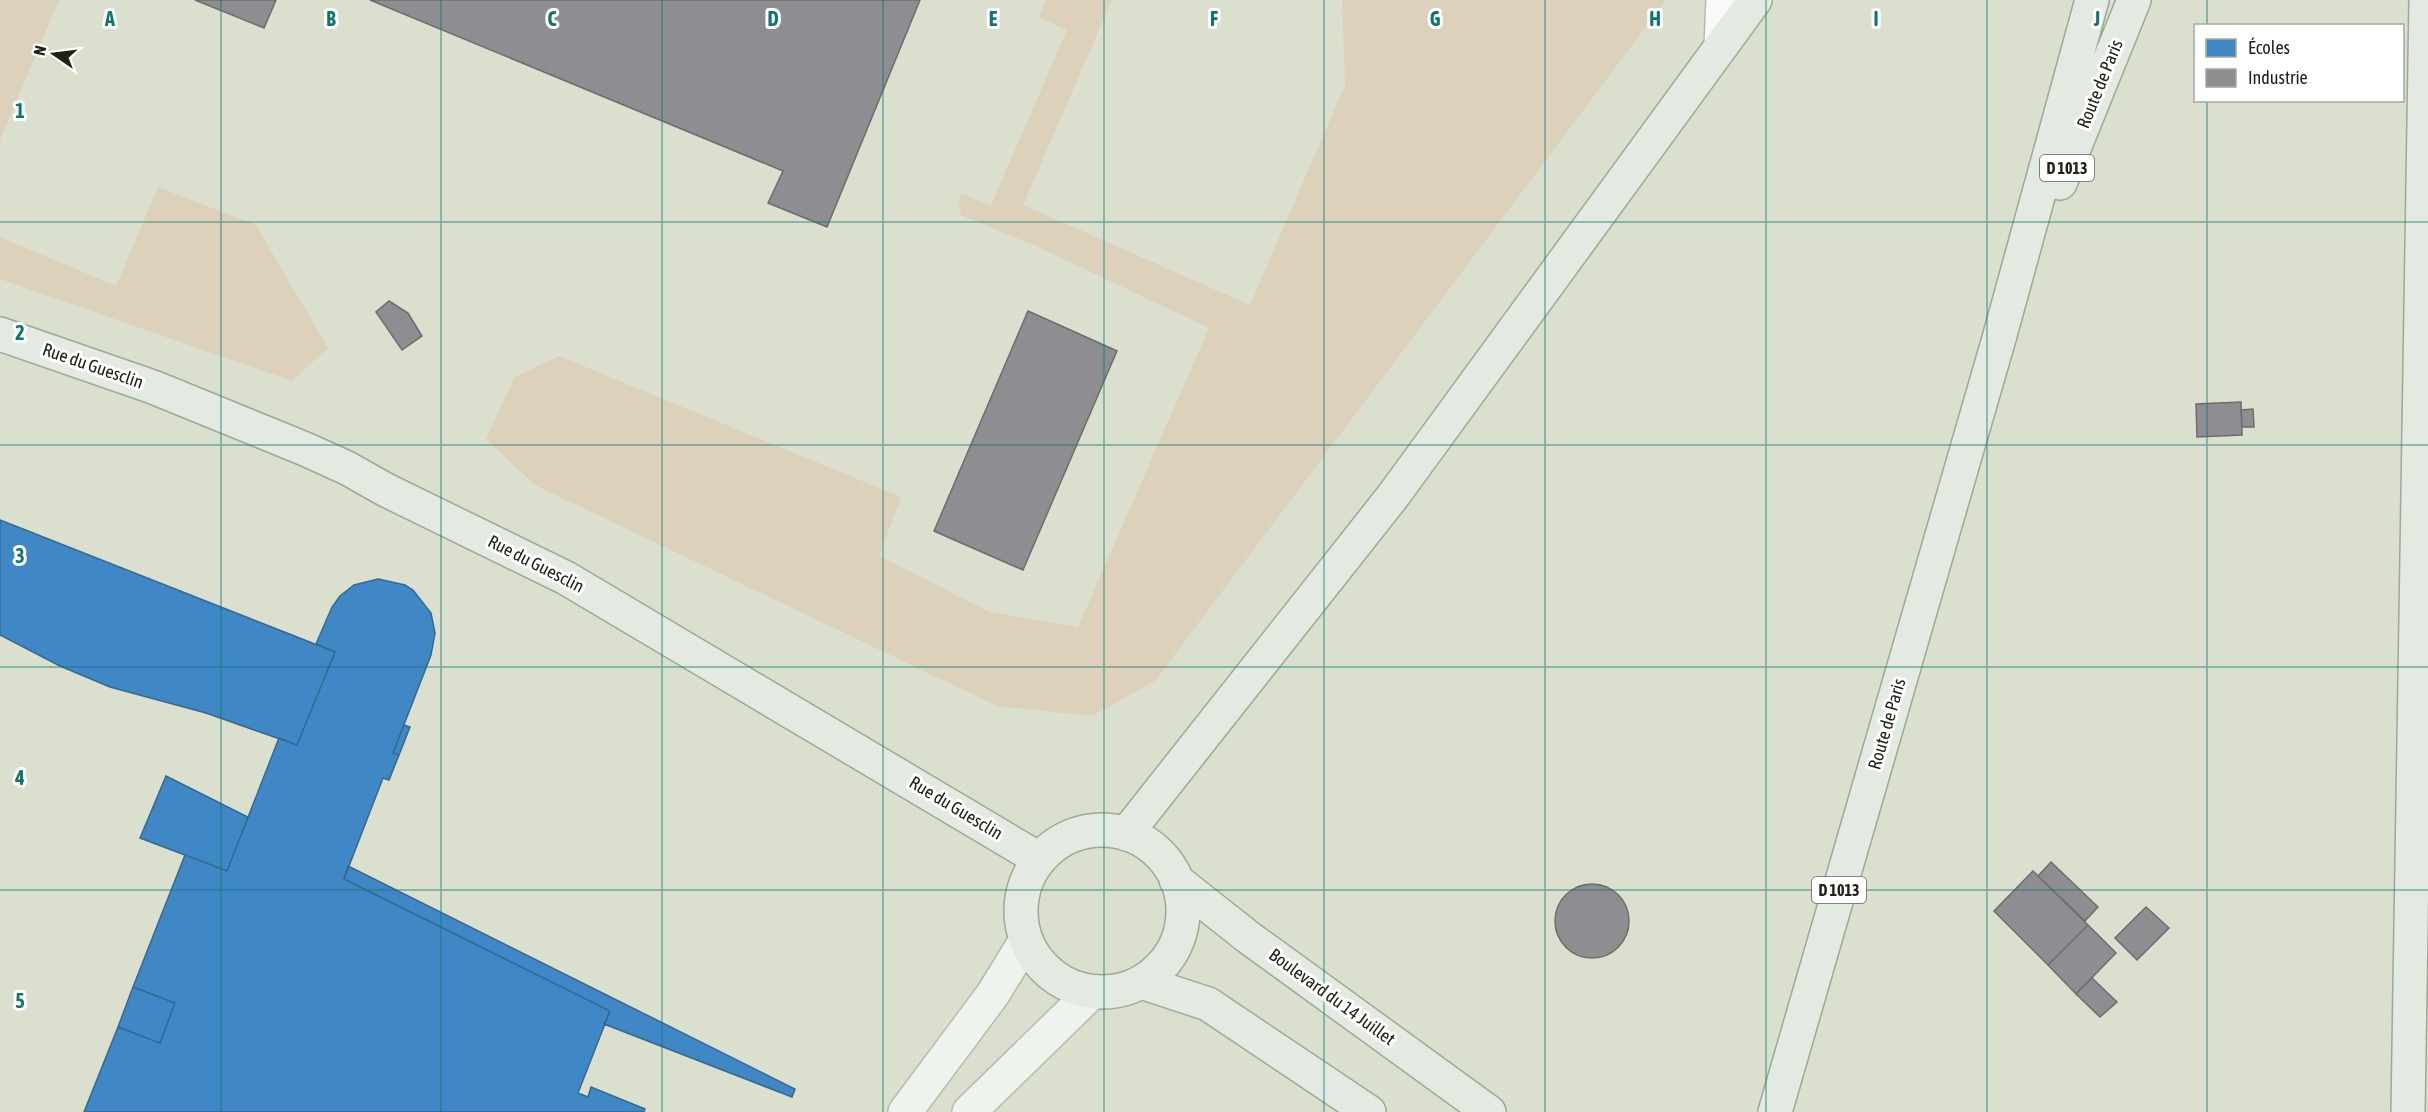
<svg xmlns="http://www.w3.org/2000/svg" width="2428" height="1112" font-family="'Asap Condensed',sans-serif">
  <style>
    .green { fill: #ddd1bc }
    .schools { fill: #3f88c5; stroke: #366991; stroke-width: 1.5 }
    .industry { fill: #8d8d92; stroke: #6c6d6d; stroke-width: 1.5 }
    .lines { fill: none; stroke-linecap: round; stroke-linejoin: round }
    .street-casing { stroke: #b8bcaf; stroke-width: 36 }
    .secondary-casing { stroke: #b8bcaf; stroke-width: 36 }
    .primary-casing { stroke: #9aaa95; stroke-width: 36 }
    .street { stroke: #f9faf8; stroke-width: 33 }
    .secondary { stroke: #eef3ed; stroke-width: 33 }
    .primary { stroke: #e2eae1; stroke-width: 33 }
    .grid { fill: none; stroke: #0f766e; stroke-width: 1.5; stroke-opacity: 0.55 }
    .labels { text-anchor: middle; stroke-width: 6; stroke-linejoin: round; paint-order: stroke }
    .shield { fill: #fff; stroke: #63645d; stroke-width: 1.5 }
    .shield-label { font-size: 16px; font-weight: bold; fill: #202218 }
    .street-label { font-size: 18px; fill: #202218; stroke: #fff }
    .grid-label { font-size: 20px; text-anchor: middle; font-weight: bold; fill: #0f766e; stroke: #fff; stroke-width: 6; stroke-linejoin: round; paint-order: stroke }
  </style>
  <rect width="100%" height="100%" fill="#dadfce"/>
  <path class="green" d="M 0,0 L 59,0 L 0,140 Z
    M 1046,0 L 1112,0 L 1023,205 L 1250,305 L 1345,85 L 1342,0 L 1666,0 L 1155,681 L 1092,716 L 997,706 L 535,485 L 486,439 L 514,378 L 559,356 L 901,497 L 879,556 L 990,612 L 1078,627 L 1209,328 L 1038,247 L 961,215 L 958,202 L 961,194 L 991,205 L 1067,30 L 1039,17 Z
    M 158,187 L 256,225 L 328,348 L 292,381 L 0,279 L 0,237 L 116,286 Z"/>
  <path class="schools" d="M 0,520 L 335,652 L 297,745 L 206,713 L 110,687 L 60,666 L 0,635 Z
    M 378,579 L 405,585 L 413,590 L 431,613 L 435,633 L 431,655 L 393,753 L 399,755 L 389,780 L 383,778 L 344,879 L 610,1011 L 578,1093 L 588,1097 L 591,1087 L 645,1109 L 644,1112 L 84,1112 L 118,1027 L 160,1043 L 175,1003 L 133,987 L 185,855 L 227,871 L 279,738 L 297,745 L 335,652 L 316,644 L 332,607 L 340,596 L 354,585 Z
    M 404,725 L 410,727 L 399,755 L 393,753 Z
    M 166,776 L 248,817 L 227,871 L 140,838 Z
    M 348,866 L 795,1089 L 792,1097 L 604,1024 L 610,1011 L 344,879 Z
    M 133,987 L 175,1003 L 160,1043 L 118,1027 Z"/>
  <path class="industry" d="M 195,0 L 276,0 L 264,28 Z
    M 370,0 L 920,0 L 827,227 L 768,203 L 783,171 Z
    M 389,301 L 408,313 L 422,336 L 402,350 L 376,312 Z
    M 1028,311 L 1117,351 L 1023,570 L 934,531 Z
    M 2241,402 L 2242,435 L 2197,437 L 2196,404 Z
    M 2253,409 L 2254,427 L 2242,427 L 2241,410 Z
    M 2051,862 L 2098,907 L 2085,921 L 2038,876 Z
    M 2033,871 L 2088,925 L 2048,965 L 1994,911 Z
    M1555 921a37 37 0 1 1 74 0a37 37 0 1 1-74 0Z
    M 2146,907 L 2169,928 L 2137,960 L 2115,938 Z
    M 2088,925 L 2116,953 L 2076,994 L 2048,965 Z
    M 2092,978 L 2117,1002 L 2100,1017 L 2076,994 Z"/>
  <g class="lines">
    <defs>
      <path id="street" d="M 1721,46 L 1723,0"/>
      <path id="secondary" d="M 905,1112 L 993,994 L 1026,940
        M 969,1112 L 1092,992"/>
      <path id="primary" d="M 2060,183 L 2134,0
        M 0,334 L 153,387 L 305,449 L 347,468 L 386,490 L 566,578 L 1039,859
        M1021 911a81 81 0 1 1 162 0a81 81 0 1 1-162 0Z
        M 1126,834 L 1393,496 L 1755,0
        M 1176,880 L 1248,937 L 1489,1112
        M 1141,982 L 1208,1004 L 1369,1112
        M 1775,1112 L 2000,335 L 2092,0
        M 2408,1112 L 2426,0"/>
    </defs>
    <use href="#street" class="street-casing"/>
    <use href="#secondary" class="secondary-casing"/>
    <use href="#primary" class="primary-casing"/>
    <use href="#street" class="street"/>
    <use href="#secondary" class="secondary"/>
    <use href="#primary" class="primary"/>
  </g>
  <path class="grid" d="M 221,0 L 221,1112M 441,0 L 441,1112M 662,0 L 662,1112M 883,0 L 883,1112M 1104,0 L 1104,1112M 1324,0 L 1324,1112M 1545,0 L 1545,1112M 1766,0 L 1766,1112M 1987,0 L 1987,1112M 2207,0 L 2207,26M 2207,100 L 2207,1112M 0,222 L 2428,222M 0,445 L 2428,445M 0,667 L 2428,667M 0,890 L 2428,890"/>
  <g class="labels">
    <g class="shield">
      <rect x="2040" y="155" width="54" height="26" rx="4.5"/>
      <rect x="1812" y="877" width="54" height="26" rx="4.5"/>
    </g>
    <g class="shield-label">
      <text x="2067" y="174">D 1013</text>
      <text x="1839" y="896">D 1013</text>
    </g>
    <g class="street-label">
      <text transform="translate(2100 84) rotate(-68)" y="6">Route de Paris</text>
      <text transform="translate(93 366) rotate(19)" y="6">Rue du Guesclin</text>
      <text transform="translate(536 564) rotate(27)" y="6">Rue du Guesclin</text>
      <text transform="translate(1887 724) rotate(-74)" y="6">Route de Paris</text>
      <text transform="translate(956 808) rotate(31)" y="6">Rue du Guesclin</text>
      <text transform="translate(1332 997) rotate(36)" y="6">Boulevard du 14 Juillet</text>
    </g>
  </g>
  <g class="grid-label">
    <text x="110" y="26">A</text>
    <text x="331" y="26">B</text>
    <text x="552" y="26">C</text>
    <text x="773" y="26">D</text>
    <text x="993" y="26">E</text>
    <text x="1214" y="26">F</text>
    <text x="1435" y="26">G</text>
    <text x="1655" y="26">H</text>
    <text x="1876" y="26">I</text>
    <text x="2097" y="26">J</text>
    <text x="20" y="118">1</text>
    <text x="20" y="340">2</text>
    <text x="20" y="563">3</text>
    <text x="20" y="785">4</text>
    <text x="20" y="1008">5</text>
  </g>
  <rect x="2194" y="24" width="210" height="78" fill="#ffffff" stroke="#a6a7a3" stroke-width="1.5"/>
  <rect x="2206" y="39" width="30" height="18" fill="#3f88c5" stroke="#a6a7a3" stroke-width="1.5"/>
  <text x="2248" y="54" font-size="18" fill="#202218">Écoles</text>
  <rect x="2206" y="69" width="30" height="18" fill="#8d8d92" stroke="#a6a7a3" stroke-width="1.5"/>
  <text x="2248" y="84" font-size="18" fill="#202218">Industrie</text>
  <g transform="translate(54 54) rotate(284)" stroke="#ffffff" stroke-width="4.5" paint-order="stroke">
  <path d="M0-4.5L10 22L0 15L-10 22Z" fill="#202218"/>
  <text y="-9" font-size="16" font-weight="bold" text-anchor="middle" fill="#202218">N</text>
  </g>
</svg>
